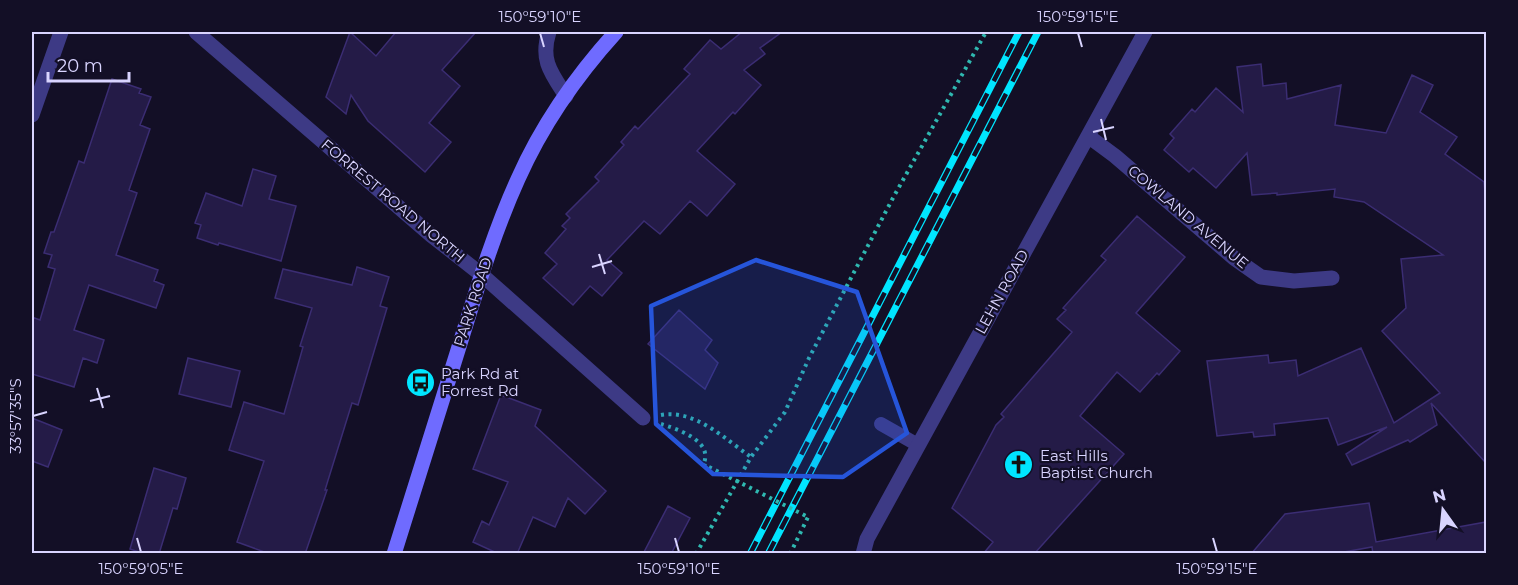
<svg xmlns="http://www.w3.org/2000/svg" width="1518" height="585" font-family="Montserrat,sans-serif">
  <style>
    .building { fill: #241b47; stroke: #3b2d73; stroke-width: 1.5 }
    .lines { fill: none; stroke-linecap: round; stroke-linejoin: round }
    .path { stroke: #2fb8b0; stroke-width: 4; stroke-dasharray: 3 4.5; stroke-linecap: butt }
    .service { stroke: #3d3a85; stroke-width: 14 }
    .minor { stroke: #3d3a85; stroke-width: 15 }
    .secondary { stroke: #6f6bff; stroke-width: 15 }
    .rail-casing { stroke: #00e5ff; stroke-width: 7 }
    .rail { stroke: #130f26; stroke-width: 4.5; stroke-dasharray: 14; stroke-linecap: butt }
    .path-bridge { stroke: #2fb8b0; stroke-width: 4; stroke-dasharray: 3 4.5; stroke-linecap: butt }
    .marked { fill: #2655da; fill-opacity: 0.2; stroke: #2655da; stroke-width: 4.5; stroke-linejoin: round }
    .ticks { fill: none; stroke: #d9d4ff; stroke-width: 2 }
    .labels { text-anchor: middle; stroke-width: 4.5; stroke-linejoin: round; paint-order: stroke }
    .street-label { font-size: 15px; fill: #d9d4ff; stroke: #130f26 }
    .poi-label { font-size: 15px; fill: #d9d4ff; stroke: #130f26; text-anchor: start }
    .neatline { fill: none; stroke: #d9d4ff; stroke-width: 2 }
    .ticks-label { font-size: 15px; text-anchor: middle; fill: #d9d4ff }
  </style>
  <rect width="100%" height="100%" fill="#130f26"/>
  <path class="building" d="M 350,32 L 376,56 L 396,32 L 476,32 L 442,70 L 460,86 L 429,123 L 451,142 L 425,172 L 368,121 L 351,95 L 346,114 L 326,97 Z
    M 742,32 L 782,32 L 760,48 L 765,54 L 744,70 L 761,85 L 735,114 L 733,112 L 697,151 L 735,184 L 707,216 L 690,201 L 660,234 L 644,221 L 607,260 L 622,273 L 602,296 L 590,286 L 573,305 L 543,278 L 557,264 L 545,253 L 566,229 L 562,226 L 570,218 L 566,214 L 599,181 L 595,177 L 624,145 L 621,142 L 635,126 L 638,129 L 690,74 L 684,69 L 710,40 L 721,49 Z
    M 1261,64 L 1263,86 L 1286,83 L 1287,99 L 1341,85 L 1335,125 L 1386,133 L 1412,75 L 1433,85 L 1420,112 L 1457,137 L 1445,154 L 1484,182 L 1486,203 L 1486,463 L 1431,403 L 1437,425 L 1410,442 L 1408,440 L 1352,465 L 1346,454 L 1387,427 L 1338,445 L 1328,418 L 1274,424 L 1275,435 L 1254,437 L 1253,432 L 1217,436 L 1207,361 L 1268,355 L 1269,363 L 1296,360 L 1298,376 L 1361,348 L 1394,423 L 1440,393 L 1382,331 L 1406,308 L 1401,259 L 1443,255 L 1364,202 L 1334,197 L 1335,189 L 1277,195 L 1277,193 L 1252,195 L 1247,153 L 1216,188 L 1193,168 L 1189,172 L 1164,150 L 1174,138 L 1170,134 L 1192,109 L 1195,112 L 1216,88 L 1243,112 L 1237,67 Z
    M 112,79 L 141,89 L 139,93 L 151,97 L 140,125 L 150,129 L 129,190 L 137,193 L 116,255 L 158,270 L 154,281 L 164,285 L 156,308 L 89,285 L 74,330 L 104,340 L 97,363 L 83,358 L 74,387 L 32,374 L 32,317 L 40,320 L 55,269 L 48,267 L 52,255 L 44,253 L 51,232 L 54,232 L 79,161 L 84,163 Z
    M 253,169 L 276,176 L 269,199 L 296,206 L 281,261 L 219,243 L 218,245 L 197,238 L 201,225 L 195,223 L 206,193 L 242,206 Z
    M 1137,216 L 1185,257 L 1136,313 L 1180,351 L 1159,375 L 1157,373 L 1140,392 L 1117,372 L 1080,416 L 1124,454 L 1034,554 L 983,554 L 993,542 L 952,508 L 996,425 L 1004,417 L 1001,414 L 1072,332 L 1057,319 L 1066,310 L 1063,308 L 1106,260 L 1101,256 Z
    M 357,267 L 389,277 L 380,306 L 387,308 L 358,405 L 352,403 L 325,490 L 327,490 L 305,554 L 270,554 L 237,542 L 264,461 L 229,450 L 244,402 L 284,414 L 303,347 L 300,346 L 312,308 L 275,298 L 283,269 L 352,285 Z
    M 679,310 L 712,340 L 705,350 L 718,363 L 705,389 L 648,344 Z
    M 188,358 L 240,371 L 231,407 L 179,394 Z
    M 501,395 L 541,410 L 535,426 L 606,491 L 585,514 L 568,498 L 555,527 L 533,517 L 517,554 L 499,554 L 473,542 L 482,521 L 489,525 L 508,482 L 473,469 Z
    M 32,418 L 62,430 L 48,467 L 32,461 Z
    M 154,468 L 186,478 L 177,509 L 173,508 L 159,554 L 145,554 L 130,549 Z
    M 1369,503 L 1376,542 L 1486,522 L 1486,554 L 1373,554 L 1372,547 L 1333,554 L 1251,554 L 1285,514 Z
    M 668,506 L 690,518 L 671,554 L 643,554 Z"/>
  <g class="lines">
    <path class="path" d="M 661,415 C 695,409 725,439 751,457
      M 661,424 C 677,429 715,441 703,465 L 709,467
      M 696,554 L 751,457 L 785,412 L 809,358 L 894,196 L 986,32
      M 790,554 L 808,517"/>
    <path class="service" d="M 881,424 L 918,445"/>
    <path class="minor" d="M 196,32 L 431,235 L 482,275 L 643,418
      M 549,32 C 540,60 551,73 566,96
      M 32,115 L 61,32
      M 1088,136 L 1115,156 L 1234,258 L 1261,277 L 1294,281 L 1332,278
      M 863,554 L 867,539 L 1145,32"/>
    <path class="secondary" d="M 394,554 C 415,486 437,418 458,350 C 476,292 493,234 518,179 C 542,125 577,75 616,32"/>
    <defs>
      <path id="rail" d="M 750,554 L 1019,32
        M 768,554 L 1038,32"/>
    </defs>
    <use href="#rail" class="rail-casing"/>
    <use href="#rail" class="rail"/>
    <path class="path-bridge" d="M 709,467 L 808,517"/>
  </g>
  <path class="marked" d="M 756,260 L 857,292 L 907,433 L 843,477 L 713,474 L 656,424 L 651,306 Z"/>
  <path class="ticks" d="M 540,33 L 544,47M 1078,33 L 1082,47M 1101,119 L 1106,140M 1093,132 L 1114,127M 599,254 L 605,274M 592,267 L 612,261M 97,388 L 103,408M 90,401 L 110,396M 33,416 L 47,412M 137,538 L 141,552M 675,538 L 679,552M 1213,538 L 1217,552"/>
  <defs>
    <symbol id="bus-disc" viewBox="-11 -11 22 22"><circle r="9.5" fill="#00e5ff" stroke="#130f26"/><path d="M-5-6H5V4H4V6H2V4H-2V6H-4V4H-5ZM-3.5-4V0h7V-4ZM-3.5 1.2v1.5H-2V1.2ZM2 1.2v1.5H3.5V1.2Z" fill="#111"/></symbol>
    <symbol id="church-disc" viewBox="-11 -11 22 22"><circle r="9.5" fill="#00e5ff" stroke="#130f26"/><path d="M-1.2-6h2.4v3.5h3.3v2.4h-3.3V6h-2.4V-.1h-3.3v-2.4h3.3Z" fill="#111"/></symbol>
  </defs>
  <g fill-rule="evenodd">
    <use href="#bus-disc" x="404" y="366" width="33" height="33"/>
    <use href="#church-disc" x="1002" y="448" width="33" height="33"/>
  </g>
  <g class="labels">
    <g class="street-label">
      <text transform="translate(393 201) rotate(40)" y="5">FORREST ROAD NORTH</text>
      <text transform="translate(1188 217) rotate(40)" y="5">COWLAND AVENUE</text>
      <text transform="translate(1002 292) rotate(-61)" y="5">LEHN ROAD</text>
      <text transform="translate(473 302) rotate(-72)" y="5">PARK ROAD</text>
    </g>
    <g class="poi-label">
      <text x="441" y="379">Park Rd at<tspan x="441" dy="17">Forrest Rd</tspan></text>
      <text x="1040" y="461">East Hills<tspan x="1040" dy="17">Baptist Church</tspan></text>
    </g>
  </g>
  <rect width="1518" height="585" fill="none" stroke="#130f26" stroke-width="66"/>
  <g transform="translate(1443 510) rotate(345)" stroke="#130f26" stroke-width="4.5" paint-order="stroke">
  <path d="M0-4.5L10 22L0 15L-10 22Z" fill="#d9d4ff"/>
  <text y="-9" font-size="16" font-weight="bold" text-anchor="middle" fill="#d9d4ff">N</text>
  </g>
  <path d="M48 72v9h81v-9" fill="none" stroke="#d9d4ff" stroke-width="3"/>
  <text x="57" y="72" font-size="18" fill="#d9d4ff" stroke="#130f26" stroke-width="4.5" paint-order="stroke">20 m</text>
  <rect x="33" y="33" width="1452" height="519" class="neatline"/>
  <g class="ticks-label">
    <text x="540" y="22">150°59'10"E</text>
    <text x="1078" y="22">150°59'15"E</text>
    <text transform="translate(16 416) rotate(-90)" y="5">33°57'35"S</text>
    <text x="141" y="574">150°59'05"E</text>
    <text x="679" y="574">150°59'10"E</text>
    <text x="1217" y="574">150°59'15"E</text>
  </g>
</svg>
